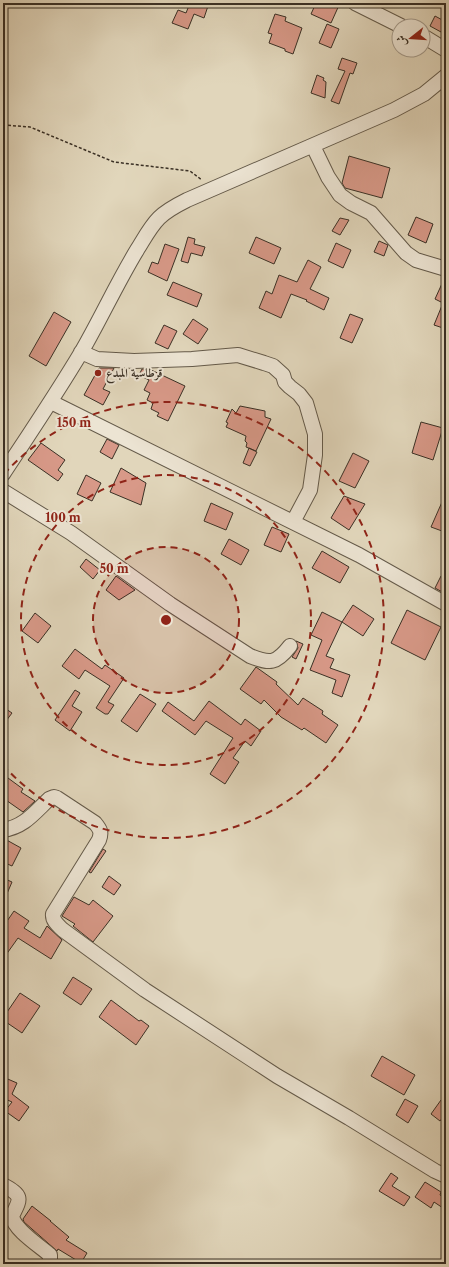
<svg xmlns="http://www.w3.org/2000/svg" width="449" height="1267" font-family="'Libre Caslon Text',Amiri,serif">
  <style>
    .building { fill: #d89988; stroke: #3a3025 }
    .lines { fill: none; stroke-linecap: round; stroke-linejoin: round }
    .minor-casing { stroke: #645a4a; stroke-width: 16 }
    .path { stroke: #3a3025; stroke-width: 1.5; stroke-dasharray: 3 2; stroke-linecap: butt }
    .minor { stroke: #ece4d3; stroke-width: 14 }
    .ring { fill: none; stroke: #8f2418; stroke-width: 2; stroke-dasharray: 7 5 }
    .poi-dot { fill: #8f2418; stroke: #ece4d3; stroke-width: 1.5 }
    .labels { text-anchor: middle; stroke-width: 4; stroke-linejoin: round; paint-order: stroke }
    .poi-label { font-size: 12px; font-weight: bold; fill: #3a3025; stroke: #ece4d3; text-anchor: start }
    .centre { fill: #8f2418; stroke: #ece4d3; stroke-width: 2 }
    .ring-label { font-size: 12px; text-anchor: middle; font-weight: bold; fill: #8f2418; stroke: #ece4d3; stroke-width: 4; stroke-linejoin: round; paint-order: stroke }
  </style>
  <rect width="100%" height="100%" fill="#e1d6bb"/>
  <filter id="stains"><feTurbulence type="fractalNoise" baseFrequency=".005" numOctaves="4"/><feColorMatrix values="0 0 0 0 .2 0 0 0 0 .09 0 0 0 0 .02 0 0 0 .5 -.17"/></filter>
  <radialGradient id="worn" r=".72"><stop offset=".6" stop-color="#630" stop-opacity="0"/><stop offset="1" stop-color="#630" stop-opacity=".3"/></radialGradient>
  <path class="building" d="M 190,3 L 209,3 L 204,18 L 194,14 L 188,29 L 172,23 L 178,10 L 186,13 Z
    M 316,3 L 340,3 L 331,23 L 311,14 Z
    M 275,14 L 286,17 L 285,21 L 302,28 L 293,54 L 285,51 L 285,49 L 269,43 L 272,34 L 268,33 Z
    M 435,16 L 446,22 L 441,32 L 430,26 Z
    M 327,24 L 339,29 L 331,48 L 319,43 Z
    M 342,58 L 357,63 L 353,74 L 350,73 L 339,104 L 331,101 L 345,71 L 338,69 Z
    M 317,75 L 324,78 L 323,80 L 326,82 L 325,98 L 311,93 Z
    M 349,156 L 390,168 L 382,198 L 345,188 L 342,183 Z
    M 416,217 L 433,224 L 426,243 L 408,235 Z
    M 340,218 L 349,220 L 340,235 L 332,231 Z
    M 188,237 L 195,239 L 194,244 L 205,247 L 202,256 L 191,253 L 188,263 L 181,261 Z
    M 256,237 L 281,248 L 274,264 L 249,253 Z
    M 379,241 L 388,245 L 384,256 L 374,252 Z
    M 336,243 L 351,250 L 343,268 L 328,261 Z
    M 165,244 L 179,249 L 167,281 L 148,272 L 152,262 L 158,264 Z
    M 308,260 L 321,267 L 310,289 L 329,298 L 324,310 L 306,301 L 307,300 L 291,294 L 281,318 L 259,308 L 266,291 L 272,294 L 279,275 L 297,282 Z
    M 445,277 L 446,277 L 446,329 L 434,325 L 443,303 L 435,299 Z
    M 173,282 L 202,294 L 197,307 L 167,295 Z
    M 54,312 L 71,322 L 46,366 L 29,356 Z
    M 350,314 L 363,319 L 352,343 L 340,338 Z
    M 193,319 L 208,329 L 198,344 L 183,334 Z
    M 164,325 L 177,331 L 168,349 L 155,343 Z
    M 99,368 L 114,368 L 103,389 L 110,392 L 103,405 L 84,395 Z
    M 142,369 L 149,369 L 185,386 L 168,421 L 157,416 L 159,413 L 151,409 L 153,403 L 147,400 L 150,393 L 144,390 L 149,380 L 139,375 Z
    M 240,406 L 265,411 L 265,417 L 271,419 L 256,451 L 246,447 L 247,443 L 245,441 L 246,436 L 226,427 L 228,423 L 226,422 L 232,409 L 236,413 Z
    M 421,422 L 443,428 L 433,460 L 412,453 Z
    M 107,439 L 119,445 L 112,459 L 100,452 Z
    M 41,443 L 65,460 L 58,470 L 63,474 L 58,481 L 28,460 Z
    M 249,448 L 257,452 L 250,466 L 243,463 Z
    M 353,453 L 369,461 L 355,488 L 339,481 Z
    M 121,468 L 146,483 L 141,505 L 110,492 Z
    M 86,475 L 101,483 L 92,501 L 77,494 Z
    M 446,493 L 446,522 L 442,531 L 431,527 Z
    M 344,496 L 365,504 L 349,530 L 331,518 Z
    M 211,503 L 233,513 L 226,530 L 204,521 Z
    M 272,527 L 289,534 L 281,552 L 264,545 Z
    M 229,539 L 249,550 L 241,565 L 221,554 Z
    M 322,551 L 349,567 L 340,583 L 312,568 Z
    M 86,559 L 100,570 L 93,579 L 80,567 Z
    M 116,576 L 135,590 L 119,600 L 106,590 Z
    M 441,576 L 446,579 L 446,594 L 435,588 Z
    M 353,605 L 374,619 L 363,636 L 342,622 Z
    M 407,610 L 441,627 L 425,660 L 391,643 Z
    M 322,612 L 342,622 L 326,656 L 334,659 L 330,668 L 350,675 L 342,697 L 332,693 L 336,680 L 310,670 L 322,640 L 311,635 Z
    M 35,613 L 51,626 L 38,643 L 22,631 Z
    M 296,641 L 303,644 L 296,659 L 292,657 L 298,648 Z
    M 75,649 L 102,669 L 105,665 L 124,678 L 108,702 L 114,705 L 108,714 L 105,714 L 96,708 L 110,686 L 85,670 L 79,679 L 62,666 Z
    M 256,667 L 277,682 L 276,684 L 298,705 L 303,698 L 323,711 L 322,714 L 338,725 L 326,743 L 304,728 L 302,730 L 281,717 L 264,700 L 261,704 L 240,689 Z
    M 75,690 L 80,693 L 72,706 L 82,712 L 70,731 L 55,720 Z
    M 140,694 L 156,704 L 137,732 L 121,721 Z
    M 209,701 L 241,725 L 245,719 L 261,731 L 251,746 L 245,741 L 233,758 L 239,762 L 225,784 L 210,774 L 233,738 L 206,721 L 195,735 L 162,711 L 168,702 L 194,721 Z
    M 3,707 L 12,713 L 3,725 Z
    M 8,778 L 23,789 L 21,792 L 35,801 L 23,812 L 3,798 L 3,785 Z
    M 3,838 L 21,848 L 12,866 L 3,862 Z
    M 103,849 L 106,851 L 91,873 L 89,872 Z
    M 109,876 L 121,885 L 114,895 L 102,887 Z
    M 3,878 L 12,882 L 3,903 Z
    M 74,897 L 89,905 L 93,900 L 113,916 L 93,942 L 73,926 L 75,924 L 62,916 Z
    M 14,911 L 29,921 L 24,928 L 40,938 L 47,926 L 62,940 L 51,959 L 18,938 L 3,959 L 3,927 Z
    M 73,977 L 92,989 L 81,1005 L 63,993 Z
    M 20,993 L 40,1006 L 22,1033 L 3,1020 L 3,1018 Z
    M 111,1000 L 139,1021 L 141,1020 L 149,1026 L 136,1045 L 99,1017 Z
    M 382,1056 L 415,1075 L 404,1095 L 371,1076 Z
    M 3,1077 L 17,1083 L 12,1094 L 29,1107 L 19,1121 L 5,1111 L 12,1102 L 3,1098 Z
    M 405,1099 L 418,1106 L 408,1123 L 396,1115 Z
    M 441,1100 L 446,1104 L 446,1113 L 440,1121 L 431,1114 Z
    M 391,1173 L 398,1178 L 392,1186 L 410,1197 L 404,1206 L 379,1191 Z
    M 425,1182 L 441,1192 L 440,1195 L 446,1199 L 446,1210 L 434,1202 L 431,1208 L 415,1197 Z
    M 32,1206 L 51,1221 L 50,1221 L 69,1237 L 66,1240 L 87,1253 L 81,1263 L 58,1249 L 57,1251 L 24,1222 L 23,1219 Z"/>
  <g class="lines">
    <defs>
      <path id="minor" d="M 355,3 L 401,26
        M 423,36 L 446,50
        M 313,146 L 328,177 L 340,195 L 351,203 L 371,213 L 406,253 L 416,260 L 446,269
        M 81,352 L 97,359 L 134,361 L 192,359 L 238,355 L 264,363 L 273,366 L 283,375 L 285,382 L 290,387 L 299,394 L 306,403 L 315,434 L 315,455 L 310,490 L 293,522
        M 51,402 L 359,555 L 446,604
        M 3,474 C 30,433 57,393 82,351 C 101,318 117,283 137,250 C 144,239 150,227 159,218 C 167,210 177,205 187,200 L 394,110 L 424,94 L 446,76
        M 3,491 L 71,533 L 170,604 L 250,656 C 270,664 276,664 290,646
        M 3,830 C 24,827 34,813 49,799 L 54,797 L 57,798 L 95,823 C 100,829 102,832 99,840 L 53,914 C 52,921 59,926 63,930 L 145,990 L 277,1076 L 349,1118 L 435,1171 L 446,1176
        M 3,1185 C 23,1196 21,1198 12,1216 C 14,1230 40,1246 50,1255 L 50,1259 L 49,1264"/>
    </defs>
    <use href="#minor" class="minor-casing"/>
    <path class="path" d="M 3,125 L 30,127 L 114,162 L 190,171 L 202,180"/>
    <use href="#minor" class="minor"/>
  </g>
  <circle cx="166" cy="620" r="73" fill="#8f2418" fill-opacity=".12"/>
  <g class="ring">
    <circle cx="166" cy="620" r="73"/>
    <circle cx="166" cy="620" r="145"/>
    <path d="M4 474A218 218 0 1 1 4 766"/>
  </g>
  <circle class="poi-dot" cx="98" cy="373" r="4"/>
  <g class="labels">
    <g class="poi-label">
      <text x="106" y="377">قرطاسية المبدع</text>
    </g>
  </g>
  <circle cx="166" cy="620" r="6" class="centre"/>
  <g class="ring-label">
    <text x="74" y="427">150 m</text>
    <text x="63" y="522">100 m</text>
    <text x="114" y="573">50 m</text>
  </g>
  <rect width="449" height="1267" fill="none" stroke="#e1d6bb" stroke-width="16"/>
  <rect x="4" y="4" width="441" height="1259" fill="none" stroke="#3a3025" stroke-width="2"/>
  <rect x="8" y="8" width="433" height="1251" fill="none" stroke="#3a3025"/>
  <g transform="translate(411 38) rotate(253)"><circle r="19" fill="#ece4d3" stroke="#a59c8d"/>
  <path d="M0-3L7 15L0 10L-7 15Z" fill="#8f2418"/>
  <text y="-6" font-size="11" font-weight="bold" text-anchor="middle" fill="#3a3025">ش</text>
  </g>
  <rect width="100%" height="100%" filter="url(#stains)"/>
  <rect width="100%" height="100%" fill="url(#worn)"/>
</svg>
